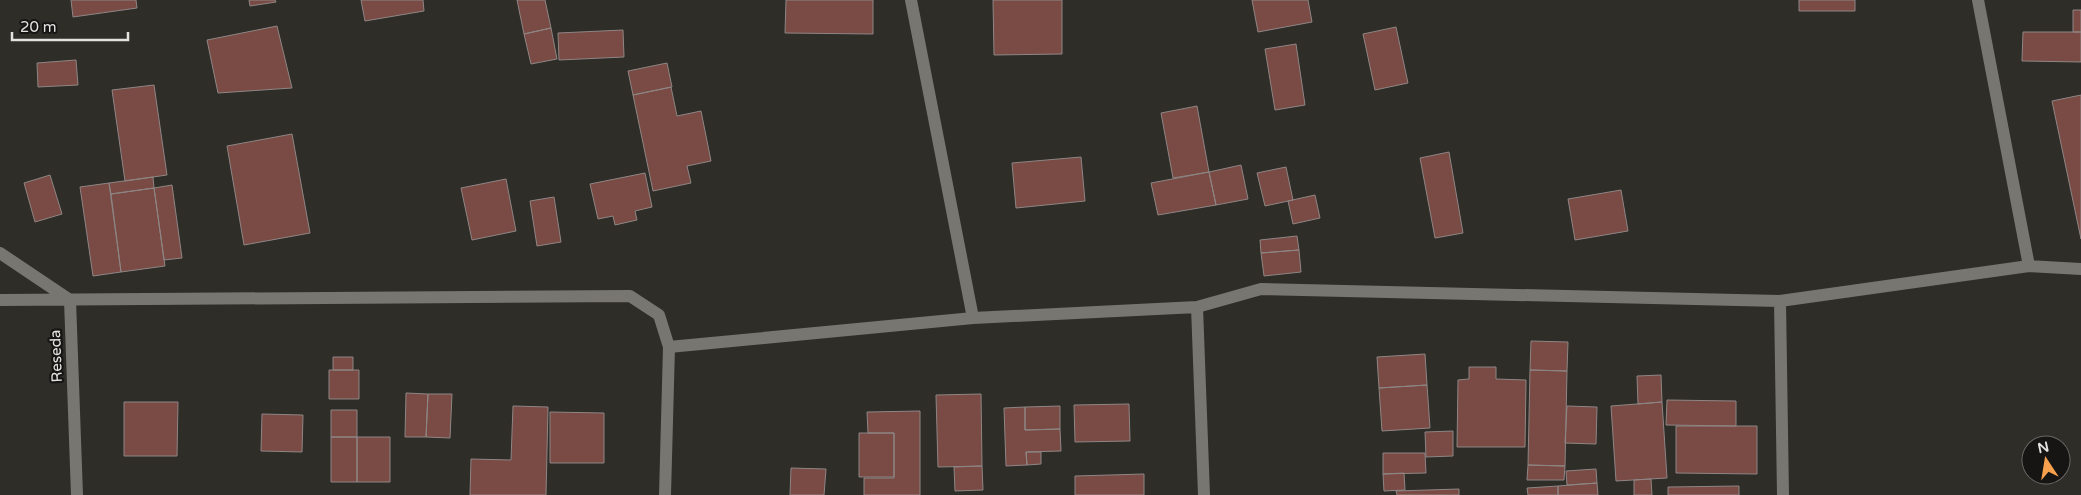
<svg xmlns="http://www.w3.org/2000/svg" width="2081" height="495" font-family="'Varela Round',sans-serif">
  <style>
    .building { fill: #794b44; stroke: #8e8685 }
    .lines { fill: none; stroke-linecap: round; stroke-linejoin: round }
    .minor { stroke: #787670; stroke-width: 12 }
    .labels { text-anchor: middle; stroke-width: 4.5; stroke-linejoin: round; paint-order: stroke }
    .street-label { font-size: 15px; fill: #e4e3df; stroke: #171513 }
  </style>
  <rect width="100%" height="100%" fill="#2f2d28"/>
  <path class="building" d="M 71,0 L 136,0 L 137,8 L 73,17 Z
    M 249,0 L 275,0 L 276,2 L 250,6 Z
    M 361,0 L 423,0 L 424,11 L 365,21 Z
    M 517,0 L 545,0 L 551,28 L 524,34 Z
    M 786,0 L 873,0 L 873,34 L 785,33 Z
    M 993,0 L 1062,0 L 1062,54 L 994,55 Z
    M 1252,0 L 1308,0 L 1312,22 L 1258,32 Z
    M 1799,0 L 1855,0 L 1855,11 L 1799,11 Z
    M 2073,10 L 2081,10 L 2081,32 L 2073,32 Z
    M 277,26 L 292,88 L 218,93 L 207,40 Z
    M 1396,27 L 1408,83 L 1375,90 L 1363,34 Z
    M 551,28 L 557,59 L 531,64 L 524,34 Z
    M 623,30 L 624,57 L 559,60 L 558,33 Z
    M 2023,32 L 2081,32 L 2081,62 L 2022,61 Z
    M 1296,44 L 1305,105 L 1275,110 L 1265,49 Z
    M 76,60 L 78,85 L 38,87 L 37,63 Z
    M 667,63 L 672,87 L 633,95 L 628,71 Z
    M 154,85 L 167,175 L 125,181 L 112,90 Z
    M 671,87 L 677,116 L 701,111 L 711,161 L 687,166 L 691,183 L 653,191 L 633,95 Z
    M 2081,95 L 2081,239 L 2052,101 Z
    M 1197,106 L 1209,172 L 1173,178 L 1161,113 Z
    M 292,134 L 310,233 L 244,245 L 227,146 Z
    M 1449,152 L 1463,233 L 1435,238 L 1420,158 Z
    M 1081,157 L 1085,201 L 1016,208 L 1012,163 Z
    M 1241,165 L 1248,199 L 1216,205 L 1209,172 Z
    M 1286,167 L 1293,200 L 1265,206 L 1257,173 Z
    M 1209,172 L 1216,205 L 1158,215 L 1151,183 Z
    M 645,173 L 652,207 L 635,211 L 637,220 L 615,225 L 613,216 L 598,219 L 590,184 Z
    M 50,175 L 62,214 L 35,222 L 24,183 Z
    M 153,177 L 154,188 L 111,194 L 109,183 Z
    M 506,179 L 516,231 L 472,240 L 461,188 Z
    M 109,183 L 121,272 L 93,276 L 80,187 Z
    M 172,185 L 182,258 L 164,260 L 154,188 Z
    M 154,188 L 165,266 L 121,272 L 111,194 Z
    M 1621,190 L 1628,231 L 1575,240 L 1568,199 Z
    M 1315,195 L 1320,218 L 1293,224 L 1288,201 Z
    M 554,197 L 561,242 L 537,246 L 530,201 Z
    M 1297,236 L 1299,250 L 1261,253 L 1260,240 Z
    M 1299,250 L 1301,272 L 1264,276 L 1261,253 Z
    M 1531,341 L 1568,342 L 1567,371 L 1530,370 Z
    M 1425,354 L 1427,385 L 1379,388 L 1377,357 Z
    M 333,357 L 353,357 L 353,370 L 333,370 Z
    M 1469,367 L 1496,367 L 1496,379 L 1526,380 L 1525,447 L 1457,447 L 1458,380 L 1469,379 Z
    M 329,370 L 359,370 L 359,399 L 329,399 Z
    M 1530,370 L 1567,371 L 1565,466 L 1528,465 Z
    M 1661,375 L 1662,402 L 1638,404 L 1637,376 Z
    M 1427,385 L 1430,428 L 1382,431 L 1379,388 Z
    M 406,393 L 428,394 L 426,437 L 405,437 Z
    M 428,394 L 452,394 L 450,438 L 426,437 Z
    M 981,394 L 982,466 L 938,467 L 936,395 Z
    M 1667,400 L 1736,401 L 1736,426 L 1666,425 Z
    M 124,402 L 178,402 L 177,456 L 124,456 Z
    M 1662,402 L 1667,478 L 1616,481 L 1611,406 Z
    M 1129,404 L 1130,441 L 1075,442 L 1074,405 Z
    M 513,406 L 548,407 L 546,495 L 470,495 L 471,459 L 511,460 Z
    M 1060,406 L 1060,429 L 1025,430 L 1025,407 Z
    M 1567,406 L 1597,407 L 1596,444 L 1565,443 Z
    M 1025,407 L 1025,430 L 1060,429 L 1061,451 L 1026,452 L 1027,465 L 1006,466 L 1004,408 Z
    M 331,410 L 357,410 L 357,437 L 331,437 Z
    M 920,411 L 920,495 L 864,495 L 864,478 L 894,478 L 894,433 L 868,433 L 867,412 Z
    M 550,412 L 604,413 L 604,463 L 550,463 Z
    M 262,414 L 303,415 L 302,452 L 261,451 Z
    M 1676,426 L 1757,426 L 1757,474 L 1676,473 Z
    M 1453,431 L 1453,456 L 1426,457 L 1425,432 Z
    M 859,433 L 894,433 L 894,477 L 859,477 Z
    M 331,437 L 357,437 L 357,482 L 331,482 Z
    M 357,437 L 390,437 L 390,482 L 357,482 Z
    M 1026,452 L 1041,452 L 1041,464 L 1027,465 Z
    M 1383,453 L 1425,453 L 1426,473 L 1383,474 Z
    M 1528,465 L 1565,466 L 1564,480 L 1527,480 Z
    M 982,466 L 983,490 L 955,491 L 954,467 Z
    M 791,468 L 826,469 L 824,495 L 790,495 Z
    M 1596,469 L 1597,483 L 1567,485 L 1566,471 Z
    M 1404,473 L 1405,490 L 1384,491 L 1383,474 Z
    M 1144,474 L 1144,495 L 1075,495 L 1075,476 Z
    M 1651,479 L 1652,495 L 1634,495 L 1634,480 Z
    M 1597,483 L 1598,495 L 1558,495 L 1558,486 Z
    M 1558,486 L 1558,495 L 1528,495 L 1527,488 Z
    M 1739,486 L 1739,495 L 1668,495 L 1668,487 Z
    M 1459,489 L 1459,495 L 1397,495 L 1396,491 Z"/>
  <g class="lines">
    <path class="minor" d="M 911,0 L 973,318
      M 1978,0 L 2029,266
      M 0,253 L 70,300 L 77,495
      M 0,300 L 630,296 L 659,315 L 669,347 L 665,495
      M 1780,301 L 1783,495
      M 1197,307 L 1204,495
      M 669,347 L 973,318 L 1197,307 L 1261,289 L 1780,301 L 2029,266 L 2081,269"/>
  </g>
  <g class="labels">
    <g class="street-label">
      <text transform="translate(56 356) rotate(-92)" y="5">Reseda</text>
    </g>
  </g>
  <g transform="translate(2046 460) rotate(348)"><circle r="24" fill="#171513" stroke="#696765"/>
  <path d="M0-4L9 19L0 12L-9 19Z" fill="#f9a04d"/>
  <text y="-8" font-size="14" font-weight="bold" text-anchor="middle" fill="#e4e3df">N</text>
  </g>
  <path d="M12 32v8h116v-8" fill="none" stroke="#e4e3df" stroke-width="2.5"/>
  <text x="20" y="32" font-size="15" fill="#e4e3df" stroke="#171513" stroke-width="4" paint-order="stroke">20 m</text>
</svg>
